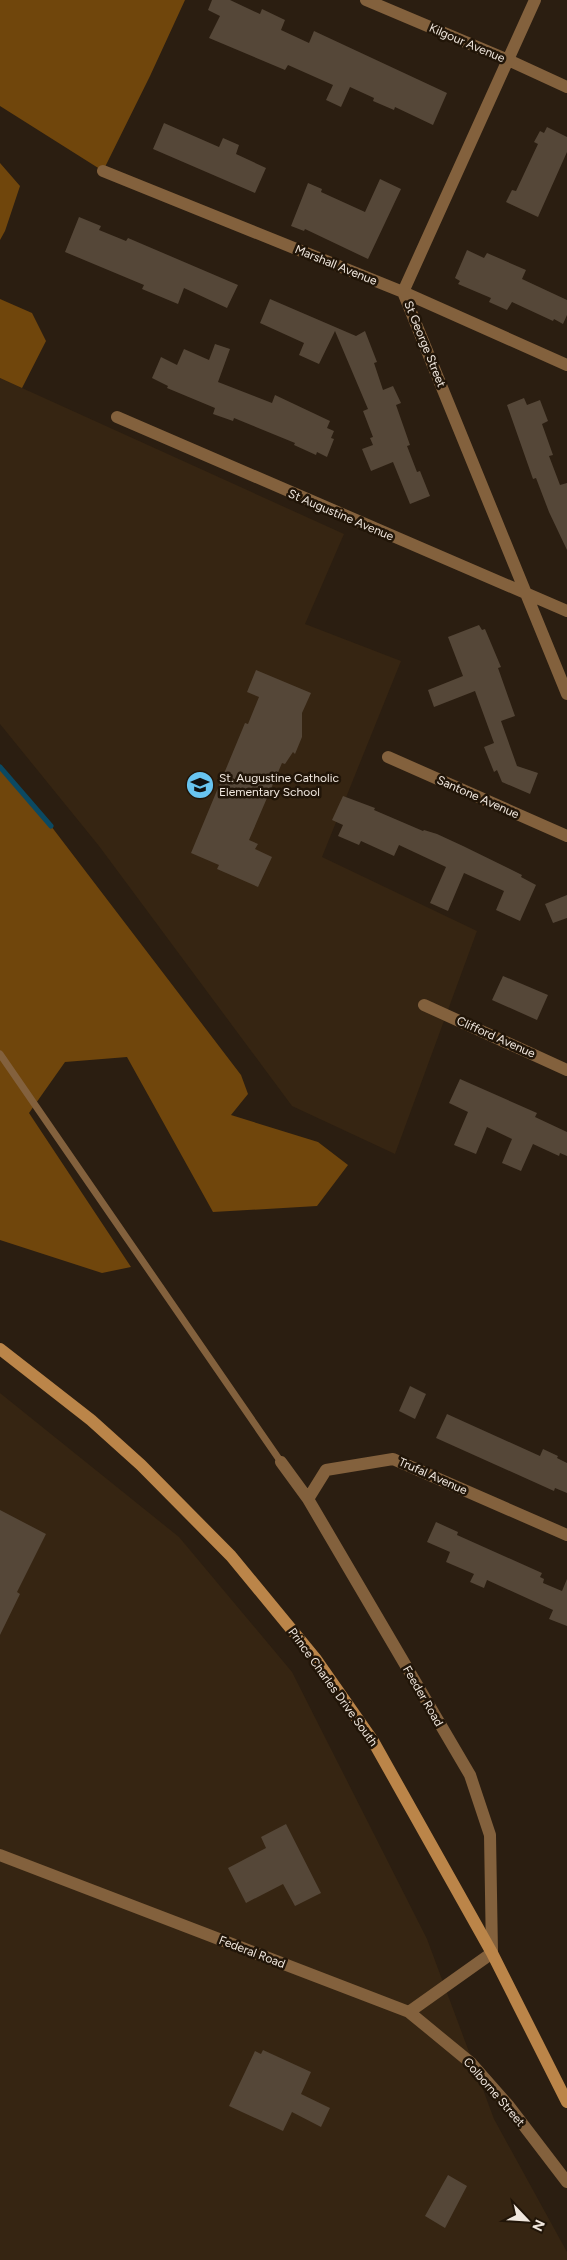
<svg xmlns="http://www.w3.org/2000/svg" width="567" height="2260" font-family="Figtree,sans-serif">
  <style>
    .built { fill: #362512 }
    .forest { fill: #70460c }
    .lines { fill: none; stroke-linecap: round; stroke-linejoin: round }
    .stream { stroke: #0b4962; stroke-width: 5 }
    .building { fill: #554738 }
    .service { stroke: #83613d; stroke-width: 7 }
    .minor { stroke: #83613d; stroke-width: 12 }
    .secondary { stroke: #bb8549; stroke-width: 12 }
    .labels { text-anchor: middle; stroke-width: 5; stroke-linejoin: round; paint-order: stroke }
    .street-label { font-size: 12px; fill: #f0e7de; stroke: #211508 }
    .poi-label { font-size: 12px; fill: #f0e7de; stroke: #211508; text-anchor: start }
  </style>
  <rect width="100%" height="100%" fill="#2b1e11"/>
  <path class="built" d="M 0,378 L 344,534 L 305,624 L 401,661 L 322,857 L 477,931 L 395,1154 L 292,1106 L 99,846 L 0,724 Z
    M 0,1393 L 179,1537 L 292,1672 L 427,1939 L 494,2119 L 567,2252 L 567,2260 L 0,2260 Z"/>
  <path class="forest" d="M 0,0 L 185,0 L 150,76 L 103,171 L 0,106 Z
    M 0,163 L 20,186 L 5,231 L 0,240 Z
    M 0,299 L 32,313 L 46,341 L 22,388 L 0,378 Z
    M 0,767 L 51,826 L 241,1075 L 248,1094 L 231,1115 L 318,1142 L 348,1165 L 317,1206 L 213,1212 L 127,1057 L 65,1062 L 29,1113 L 131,1267 L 102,1273 L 0,1240 Z"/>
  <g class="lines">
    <path class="stream" d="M 0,767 L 51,826"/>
  </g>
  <path class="building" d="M 212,0 L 230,0 L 260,14 L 262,9 L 285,20 L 281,30 L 309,43 L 314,31 L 447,93 L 433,125 L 395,107 L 394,110 L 373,101 L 374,98 L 350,87 L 341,107 L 326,100 L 333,85 L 288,65 L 285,70 L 209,38 L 220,16 L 208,10 Z
    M 164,123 L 219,147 L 223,138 L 239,145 L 236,154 L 266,168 L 255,193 L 153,149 Z
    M 547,127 L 567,137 L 567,152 L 538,217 L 506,202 L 512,190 L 516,191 L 538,144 L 534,142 L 540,131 L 544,133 Z
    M 380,179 L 401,189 L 368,259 L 305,229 L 304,231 L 291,226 L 308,183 L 322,189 L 321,192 L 365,212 Z
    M 79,217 L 101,226 L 99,230 L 126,241 L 128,238 L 238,285 L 227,308 L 184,288 L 178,304 L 142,289 L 144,285 L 65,252 Z
    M 467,250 L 484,258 L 487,253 L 526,270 L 522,279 L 567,300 L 567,315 L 563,324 L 554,319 L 553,321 L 512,302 L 507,310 L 489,302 L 491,298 L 458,284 L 460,281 L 455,278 Z
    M 270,299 L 356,336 L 365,331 L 377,362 L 374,363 L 383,390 L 393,386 L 401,403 L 396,405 L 410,445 L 407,446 L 417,472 L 420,471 L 430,496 L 410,504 L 393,462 L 371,471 L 362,449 L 373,445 L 370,438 L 373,437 L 363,411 L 368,409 L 335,331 L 319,364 L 299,355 L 304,343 L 260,323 Z
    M 215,344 L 230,349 L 218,382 L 272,403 L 275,395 L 330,421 L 327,428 L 334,431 L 331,438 L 334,439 L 327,457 L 317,452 L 316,455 L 294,445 L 295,443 L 234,418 L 233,421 L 213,414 L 215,408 L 167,388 L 168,386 L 152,378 L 161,357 L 177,365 L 184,349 L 209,360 Z
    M 524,398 L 527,405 L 540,400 L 548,421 L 542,424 L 553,455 L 549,456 L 560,485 L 567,483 L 567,550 L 549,512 L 536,478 L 533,479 L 507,405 Z
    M 479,625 L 482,630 L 485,629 L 501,667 L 498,668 L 515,716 L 501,721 L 517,766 L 538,773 L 530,794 L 502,782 L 497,770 L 494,772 L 484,747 L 494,743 L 475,691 L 434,707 L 428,690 L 463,676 L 448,637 Z
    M 256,670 L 311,693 L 302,713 L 302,737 L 295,754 L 293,752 L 285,764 L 282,763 L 249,840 L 258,844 L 255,849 L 272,857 L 258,887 L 217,869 L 219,865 L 191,853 L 245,723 L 248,724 L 259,697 L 247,692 Z
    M 343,796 L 375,808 L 374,810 L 423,831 L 424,830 L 437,834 L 463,846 L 522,875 L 521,877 L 536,885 L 520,921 L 496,910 L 504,891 L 464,873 L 448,911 L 430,903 L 446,867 L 399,845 L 394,856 L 361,841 L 359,845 L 338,836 L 343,825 L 332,820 Z
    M 567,895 L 567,918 L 553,923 L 545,904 Z
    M 503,976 L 548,995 L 537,1020 L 492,1000 Z
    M 460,1079 L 537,1113 L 535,1117 L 567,1132 L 567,1156 L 560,1153 L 559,1156 L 533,1144 L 521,1171 L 502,1163 L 512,1139 L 487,1127 L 476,1154 L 454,1145 L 468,1112 L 449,1103 Z
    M 410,1386 L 426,1394 L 415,1419 L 399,1411 Z
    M 447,1414 L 540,1456 L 543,1449 L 558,1456 L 557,1458 L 567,1463 L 567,1493 L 555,1488 L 554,1491 L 436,1438 Z
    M 0,1510 L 46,1534 L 17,1592 L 20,1594 L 0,1635 Z
    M 436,1522 L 458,1532 L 457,1535 L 542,1573 L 540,1577 L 544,1579 L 543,1583 L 562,1591 L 567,1579 L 567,1626 L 549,1619 L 553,1610 L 487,1580 L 484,1588 L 470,1582 L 474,1574 L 446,1562 L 450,1552 L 427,1542 Z
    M 286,1824 L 321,1893 L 295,1906 L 283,1884 L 246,1903 L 228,1868 L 266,1848 L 261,1837 Z
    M 263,2050 L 311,2072 L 301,2094 L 330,2108 L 321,2127 L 292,2112 L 283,2131 L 229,2106 L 255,2051 L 261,2054 Z
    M 448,2175 L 467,2186 L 445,2228 L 425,2216 Z"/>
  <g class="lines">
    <path class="service" d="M 0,1054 L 281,1462"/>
    <path class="minor" d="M 366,0 L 508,60 L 567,87
      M 535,0 L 403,292 L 567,694
      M 103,171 L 403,292 L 567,365
      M 117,417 L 567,611
      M 388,757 L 567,836
      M 424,1005 L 567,1070
      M 281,1462 L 308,1499 L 470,1775 L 490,1835 L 492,1953 L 409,2012
      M 308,1499 L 326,1470 L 393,1459 L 567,1535
      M 0,1855 L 409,2012 L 471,2063 L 508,2105 L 567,2182"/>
    <path class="secondary" d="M 0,1349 L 91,1420 L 141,1465 L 231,1556 L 315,1658 L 373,1741 L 492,1953 L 567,2102"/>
  </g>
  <defs>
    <symbol id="school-disc" viewBox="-11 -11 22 22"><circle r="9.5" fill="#68c4f0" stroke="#211508"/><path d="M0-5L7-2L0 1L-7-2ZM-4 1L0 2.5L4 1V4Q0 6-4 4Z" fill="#111"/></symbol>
  </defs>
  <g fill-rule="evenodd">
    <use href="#school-disc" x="184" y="769" width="32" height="32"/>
  </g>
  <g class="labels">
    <g class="street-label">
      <text transform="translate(467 43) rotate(23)" y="4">Kilgour Avenue</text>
      <text transform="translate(336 265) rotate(22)" y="4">Marshall Avenue</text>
      <text transform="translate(425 344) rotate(68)" y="4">St George Street</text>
      <text transform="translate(341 515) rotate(23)" y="4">St Augustine Avenue</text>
      <text transform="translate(478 797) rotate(24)" y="4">Santone Avenue</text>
      <text transform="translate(496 1037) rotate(24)" y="4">Clifford Avenue</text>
      <text transform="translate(433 1476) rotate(24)" y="4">Trufal Avenue</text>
      <text transform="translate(333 1687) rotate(54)" y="4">Prince Charles Drive South</text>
      <text transform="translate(423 1696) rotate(60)" y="4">Feeder Road</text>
      <text transform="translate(252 1952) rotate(21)" y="4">Federal Road</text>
      <text transform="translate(494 2092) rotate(49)" y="4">Colborne Street</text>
    </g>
    <g class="poi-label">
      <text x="219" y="782">St. Augustine Catholic<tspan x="219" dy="14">Elementary School</tspan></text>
    </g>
  </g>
  <g transform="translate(527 2220) rotate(115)" stroke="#211508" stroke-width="4" paint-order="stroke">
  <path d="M0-4L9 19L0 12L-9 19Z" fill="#f0e7de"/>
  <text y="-8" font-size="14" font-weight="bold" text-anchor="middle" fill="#f0e7de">N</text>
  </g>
</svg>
